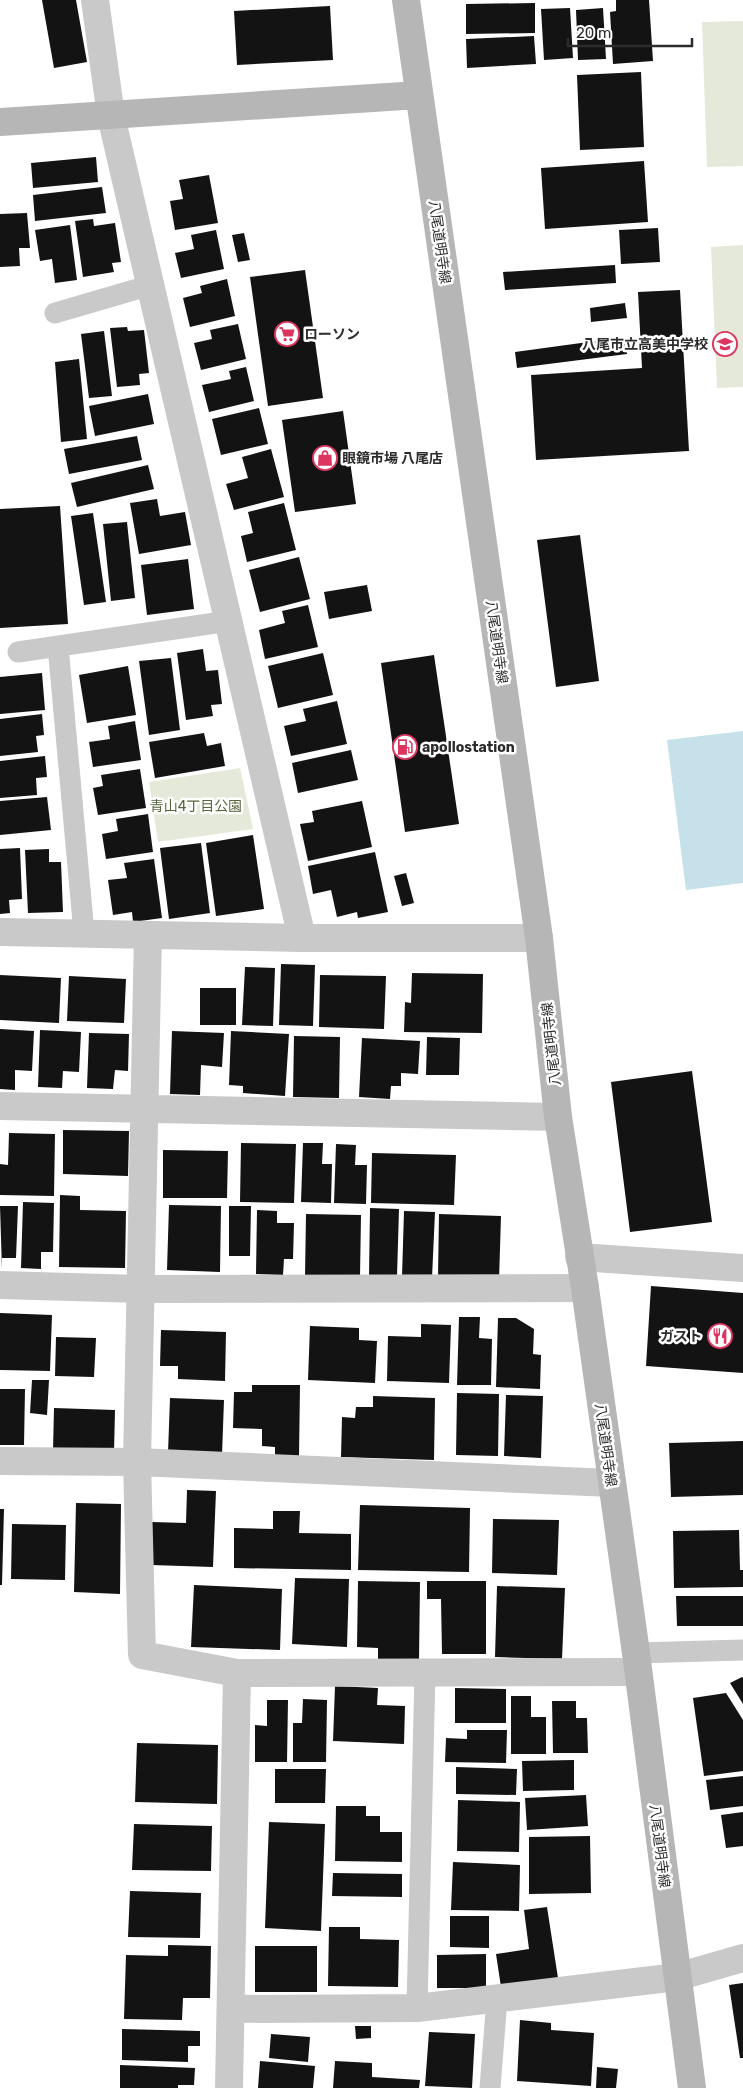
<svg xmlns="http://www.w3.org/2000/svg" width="743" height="2088" font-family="Rubik,'Noto Sans JP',sans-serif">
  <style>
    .green { fill: #e5e9da }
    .water { fill: #c6e1e9 }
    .building { fill: #131313 }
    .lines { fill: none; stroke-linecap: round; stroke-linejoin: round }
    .lane { stroke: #c9c9c9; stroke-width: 21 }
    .street { stroke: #c9c9c9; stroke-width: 28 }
    .secondary { stroke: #b6b6b6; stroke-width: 28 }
    .labels { text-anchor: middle; stroke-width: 5; stroke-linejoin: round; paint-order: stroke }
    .street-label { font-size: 14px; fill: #2c2c2c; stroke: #fff }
    .poi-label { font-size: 14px; font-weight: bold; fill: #2c2c2c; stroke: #fff; text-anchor: start }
    .park-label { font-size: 14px; fill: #57653c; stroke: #fff }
  </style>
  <rect width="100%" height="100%" fill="#fff"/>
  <path class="green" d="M 743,21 L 743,166 L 707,167 L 702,22 Z
    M 743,245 L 743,387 L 717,388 L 711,247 Z
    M 240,768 L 253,829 L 158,842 L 149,782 Z"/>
  <path class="water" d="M 743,731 L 743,883 L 686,890 L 667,740 Z"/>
  <path class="building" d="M 42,0 L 76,0 L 87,62 L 54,68 Z
    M 616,0 L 649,0 L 653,61 L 613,64 L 610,12 L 616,11 Z
    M 535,3 L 535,33 L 466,34 L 466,4 Z
    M 330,6 L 333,60 L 237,65 L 234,11 Z
    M 570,8 L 573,58 L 544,60 L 541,9 Z
    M 603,8 L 606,59 L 578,60 L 576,10 Z
    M 534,36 L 536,64 L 467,68 L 466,39 Z
    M 641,72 L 644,147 L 580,150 L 577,75 Z
    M 96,157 L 98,182 L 33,188 L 31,163 Z
    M 644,161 L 648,222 L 545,229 L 541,168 Z
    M 209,175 L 218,223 L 175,230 L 170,201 L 183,199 L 179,180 Z
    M 102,187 L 106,213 L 35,221 L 33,195 Z
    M 27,213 L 30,248 L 19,248 L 20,266 L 0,267 L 0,214 Z
    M 93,219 L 94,226 L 115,223 L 121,262 L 112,263 L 114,272 L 83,277 L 75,221 Z
    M 70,225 L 77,280 L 55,283 L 52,259 L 40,261 L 35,230 Z
    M 658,228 L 660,262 L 621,264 L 619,230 Z
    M 216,230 L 224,269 L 181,278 L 175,253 L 194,249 L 191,235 Z
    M 244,233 L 250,260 L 238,262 L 232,235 Z
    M 615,265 L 616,283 L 505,290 L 503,272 Z
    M 305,270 L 323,398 L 268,406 L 250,277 Z
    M 227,279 L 235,316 L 190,327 L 183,298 L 202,293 L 200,286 Z
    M 680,290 L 689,451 L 536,460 L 531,375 L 642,368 L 638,292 Z
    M 625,303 L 627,318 L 591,322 L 590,308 Z
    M 238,324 L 246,359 L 201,370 L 194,343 L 212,339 L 210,330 Z
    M 127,327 L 128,331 L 144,330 L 149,373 L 139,374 L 140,385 L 117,387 L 110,328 Z
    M 104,331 L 112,396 L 89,398 L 81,334 Z
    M 625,337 L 627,354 L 517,368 L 515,352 Z
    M 79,359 L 87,439 L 61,442 L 55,362 Z
    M 246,367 L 254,401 L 209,412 L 202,385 L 231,379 L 229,371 Z
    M 148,394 L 154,424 L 95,436 L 89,406 Z
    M 259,408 L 268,444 L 221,455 L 212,419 Z
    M 343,411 L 356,504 L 295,512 L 282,420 Z
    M 137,436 L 142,460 L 69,474 L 64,449 Z
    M 271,449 L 284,497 L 234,510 L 226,484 L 248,478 L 242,457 Z
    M 148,465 L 154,489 L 77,507 L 71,483 Z
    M 157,499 L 160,516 L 185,512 L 191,545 L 139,554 L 130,503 Z
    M 284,503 L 296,550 L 247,562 L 241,536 L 253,533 L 248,512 Z
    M 60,506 L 68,624 L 0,628 L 0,509 Z
    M 93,513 L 106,602 L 84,605 L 71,516 Z
    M 127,522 L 135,598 L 111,601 L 103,524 Z
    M 580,535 L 599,681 L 556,687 L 537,540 Z
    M 299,557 L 310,599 L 260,612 L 249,570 Z
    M 188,559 L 194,609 L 147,615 L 141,565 Z
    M 367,585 L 372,611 L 329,619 L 324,592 Z
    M 308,605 L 318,647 L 265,659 L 259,630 L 285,623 L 282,611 Z
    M 203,649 L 206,671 L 218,670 L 222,704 L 211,705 L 213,716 L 186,720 L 177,653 Z
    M 323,653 L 333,695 L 278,708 L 268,666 Z
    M 434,655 L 459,824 L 405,832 L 381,663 Z
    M 171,658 L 180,730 L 149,735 L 139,661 Z
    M 128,666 L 136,715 L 87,723 L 79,675 Z
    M 42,673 L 45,710 L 0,714 L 0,677 Z
    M 337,701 L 347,744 L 291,756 L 284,726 L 306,721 L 303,709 Z
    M 42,714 L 44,735 L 36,736 L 38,752 L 0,756 L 0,719 Z
    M 135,721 L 141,760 L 93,767 L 89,742 L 110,739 L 108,726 Z
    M 204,733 L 207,746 L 221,743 L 225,766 L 155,778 L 149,742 Z
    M 351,750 L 358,780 L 298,793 L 292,763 Z
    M 45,756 L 47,777 L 36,778 L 37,795 L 0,798 L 0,761 Z
    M 140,769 L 146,808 L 98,815 L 93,788 L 103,786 L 101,775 Z
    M 47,797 L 51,830 L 0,835 L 0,801 Z
    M 362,801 L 372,847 L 308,861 L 300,824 L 314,822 L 312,811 Z
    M 148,814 L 153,852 L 106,859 L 102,834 L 118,831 L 116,819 Z
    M 253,835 L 264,909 L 216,916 L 206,843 Z
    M 201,843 L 210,913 L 169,919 L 160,848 Z
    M 20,848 L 22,899 L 9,900 L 10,913 L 0,914 L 0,849 Z
    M 49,849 L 49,862 L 61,862 L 63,912 L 28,913 L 25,850 Z
    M 375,852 L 388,912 L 358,918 L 357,912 L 337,917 L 331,890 L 313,894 L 308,866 Z
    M 154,859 L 162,918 L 133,922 L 132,912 L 113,915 L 108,880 L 127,878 L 124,863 Z
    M 406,873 L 414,903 L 402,906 L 394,876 Z
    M 281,964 L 315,965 L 313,1026 L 279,1025 Z
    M 245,967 L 275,968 L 273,1026 L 242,1025 Z
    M 412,973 L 483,974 L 482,1033 L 404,1032 L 405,1002 L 411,1003 Z
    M 0,975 L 61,978 L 59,1023 L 0,1020 Z
    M 320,975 L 386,976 L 384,1029 L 319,1027 Z
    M 69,976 L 126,979 L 124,1023 L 67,1021 Z
    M 200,988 L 236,988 L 236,1025 L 200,1025 Z
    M 0,1029 L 34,1031 L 32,1071 L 15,1070 L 15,1090 L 0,1089 Z
    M 40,1030 L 81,1032 L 79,1072 L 63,1071 L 62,1088 L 38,1087 Z
    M 172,1031 L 224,1033 L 222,1067 L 201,1065 L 200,1095 L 170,1094 Z
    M 231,1031 L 289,1034 L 285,1096 L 243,1093 L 243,1086 L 229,1085 Z
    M 89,1033 L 129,1034 L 128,1071 L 115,1070 L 113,1089 L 87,1088 Z
    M 294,1036 L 340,1037 L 339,1098 L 293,1097 Z
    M 427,1037 L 460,1038 L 459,1075 L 426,1075 Z
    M 362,1038 L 420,1041 L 418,1074 L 401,1073 L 401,1086 L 391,1086 L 390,1099 L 359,1097 Z
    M 692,1071 L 712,1222 L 630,1232 L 611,1082 Z
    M 63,1130 L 129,1131 L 128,1176 L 63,1174 Z
    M 9,1133 L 55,1134 L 54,1196 L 0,1195 L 0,1164 L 8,1165 Z
    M 241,1143 L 296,1144 L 294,1203 L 240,1202 Z
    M 303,1143 L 323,1143 L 322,1164 L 332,1164 L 331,1203 L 301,1202 Z
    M 336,1144 L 356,1145 L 355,1165 L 367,1165 L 366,1204 L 334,1203 Z
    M 163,1150 L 228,1151 L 227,1198 L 163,1198 Z
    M 372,1153 L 456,1155 L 454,1205 L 371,1203 Z
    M 60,1195 L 80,1196 L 80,1210 L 126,1211 L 125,1268 L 59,1267 Z
    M 23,1202 L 54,1203 L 53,1252 L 41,1252 L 41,1269 L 21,1268 Z
    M 169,1205 L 221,1206 L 220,1272 L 167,1270 Z
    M 0,1206 L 18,1206 L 16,1258 L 2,1258 L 2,1270 Z
    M 229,1206 L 251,1206 L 250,1256 L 229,1256 Z
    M 370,1208 L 399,1209 L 397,1277 L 369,1277 Z
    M 257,1210 L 277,1211 L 277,1223 L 294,1223 L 293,1259 L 284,1259 L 283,1275 L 256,1274 Z
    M 404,1211 L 435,1212 L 432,1278 L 402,1277 Z
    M 306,1214 L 361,1215 L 360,1277 L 305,1277 Z
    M 439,1214 L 501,1216 L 499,1281 L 438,1279 Z
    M 651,1286 L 743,1293 L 743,1373 L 646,1366 Z
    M 0,1313 L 52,1315 L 50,1371 L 0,1370 Z
    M 459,1317 L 480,1317 L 479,1338 L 492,1339 L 491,1385 L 457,1385 Z
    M 498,1318 L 516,1318 L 534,1329 L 533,1354 L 541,1355 L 540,1389 L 496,1387 Z
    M 421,1324 L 451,1325 L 449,1383 L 387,1381 L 388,1336 L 421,1337 Z
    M 310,1326 L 359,1328 L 359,1340 L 377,1341 L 375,1383 L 308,1380 Z
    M 161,1330 L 226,1332 L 225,1381 L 178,1379 L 178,1366 L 160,1366 Z
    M 56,1337 L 96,1338 L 94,1377 L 55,1376 Z
    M 32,1380 L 49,1380 L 47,1415 L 30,1413 Z
    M 252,1385 L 300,1385 L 299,1456 L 275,1456 L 275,1447 L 262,1446 L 262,1429 L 233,1428 L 234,1392 L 252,1392 Z
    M 0,1389 L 25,1389 L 24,1445 L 0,1445 Z
    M 457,1393 L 499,1394 L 498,1456 L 456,1455 Z
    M 506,1395 L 543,1396 L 541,1458 L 504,1456 Z
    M 373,1396 L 435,1398 L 434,1460 L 341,1457 L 342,1417 L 355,1418 L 356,1407 L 373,1407 Z
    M 170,1398 L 224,1400 L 222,1455 L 168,1453 Z
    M 54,1408 L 115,1410 L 114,1452 L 53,1451 Z
    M 743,1441 L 743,1495 L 671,1497 L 669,1443 Z
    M 187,1490 L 216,1491 L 213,1567 L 151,1565 L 152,1522 L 186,1523 Z
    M 76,1503 L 121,1504 L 120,1594 L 74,1592 Z
    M 360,1505 L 470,1508 L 469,1572 L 358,1570 Z
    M 0,1509 L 4,1509 L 2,1585 L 0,1585 Z
    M 273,1511 L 300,1511 L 299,1533 L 351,1534 L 351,1570 L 234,1568 L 234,1528 L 273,1529 Z
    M 493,1519 L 559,1520 L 557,1575 L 492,1573 Z
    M 12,1524 L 66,1525 L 65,1580 L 11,1579 Z
    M 739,1530 L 740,1570 L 743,1570 L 743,1587 L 674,1588 L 673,1531 Z
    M 295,1578 L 349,1579 L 347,1647 L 292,1644 Z
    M 358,1581 L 420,1582 L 419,1660 L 378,1659 L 378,1648 L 357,1647 Z
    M 427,1581 L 486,1581 L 486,1654 L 442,1654 L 441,1599 L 427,1599 Z
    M 194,1585 L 282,1589 L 280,1650 L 191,1647 Z
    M 497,1586 L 565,1588 L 562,1659 L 495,1657 Z
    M 676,1596 L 743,1596 L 743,1626 L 677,1626 Z
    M 742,1677 L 743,1678 L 743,1704 L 730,1683 Z
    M 335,1686 L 378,1688 L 377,1705 L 405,1706 L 404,1744 L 333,1741 Z
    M 455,1688 L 506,1689 L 506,1723 L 455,1723 Z
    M 726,1693 L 743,1720 L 743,1771 L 704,1776 L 693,1698 Z
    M 511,1696 L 531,1696 L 531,1717 L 546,1717 L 546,1754 L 511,1754 Z
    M 303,1699 L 327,1700 L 326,1762 L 293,1762 L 293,1723 L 302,1723 Z
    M 267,1700 L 288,1700 L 287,1762 L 255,1762 L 255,1725 L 267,1726 Z
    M 552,1701 L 576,1701 L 576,1718 L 587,1718 L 588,1753 L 553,1753 Z
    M 467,1730 L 507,1730 L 506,1763 L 445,1762 L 446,1738 L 467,1739 Z
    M 137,1743 L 218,1745 L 217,1804 L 135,1802 Z
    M 574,1760 L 574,1790 L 523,1791 L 522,1761 Z
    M 456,1767 L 517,1769 L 516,1795 L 456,1794 Z
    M 275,1769 L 326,1769 L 325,1803 L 275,1803 Z
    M 743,1776 L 743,1806 L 710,1810 L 706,1780 Z
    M 586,1795 L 588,1826 L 527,1830 L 525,1798 Z
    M 458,1800 L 520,1802 L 519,1852 L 457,1851 Z
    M 336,1806 L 366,1806 L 366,1816 L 380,1816 L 380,1832 L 402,1832 L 402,1862 L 335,1861 Z
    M 743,1812 L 743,1846 L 726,1848 L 721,1815 Z
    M 269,1822 L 325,1824 L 321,1931 L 265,1928 Z
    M 134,1824 L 212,1826 L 211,1871 L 132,1870 Z
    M 590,1836 L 591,1893 L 529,1894 L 529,1837 Z
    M 453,1862 L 520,1865 L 519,1911 L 451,1910 Z
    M 333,1873 L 402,1874 L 402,1897 L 332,1896 Z
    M 130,1891 L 201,1893 L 200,1938 L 128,1937 Z
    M 547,1907 L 558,1978 L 501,1987 L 496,1954 L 529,1949 L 524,1910 Z
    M 450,1916 L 489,1916 L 489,1948 L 450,1947 Z
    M 329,1927 L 360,1927 L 360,1939 L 399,1940 L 398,1987 L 328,1986 Z
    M 168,1945 L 211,1946 L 210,1998 L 183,1998 L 182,2020 L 124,2019 L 126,1955 L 168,1956 Z
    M 255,1946 L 317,1946 L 317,1992 L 255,1992 Z
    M 486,1954 L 486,1988 L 437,1988 L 437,1955 Z
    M 743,1983 L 743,2058 L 740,2058 L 729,1985 Z
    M 520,2020 L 551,2023 L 551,2030 L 594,2033 L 591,2086 L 517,2081 Z
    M 355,2026 L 371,2026 L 371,2038 L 356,2039 Z
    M 122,2029 L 200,2031 L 200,2046 L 188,2046 L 188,2062 L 122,2060 Z
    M 429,2032 L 475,2034 L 472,2088 L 425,2086 Z
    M 271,2034 L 310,2037 L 308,2062 L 269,2058 Z
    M 260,2061 L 315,2066 L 313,2088 L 258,2088 Z
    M 335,2061 L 372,2063 L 372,2077 L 420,2080 L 419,2088 L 333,2088 Z
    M 120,2065 L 195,2068 L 194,2085 L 178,2085 L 178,2088 L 120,2088 Z
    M 597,2067 L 618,2069 L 616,2088 L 596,2088 Z"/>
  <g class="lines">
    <path class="lane" d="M 55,313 L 151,285
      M 58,646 L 84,933
      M 18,652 L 229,621
      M 636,1653 L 743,1650
      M 417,2008 L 425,1672
      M 490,2088 L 497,1999"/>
    <path class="street" d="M 95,0 L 111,116 L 302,938
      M 0,932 L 302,938 L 539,938
      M 148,935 L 137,1462 L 142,1655 L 237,1673 L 638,1672
      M 0,1106 L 558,1117
      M 579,1257 L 743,1268
      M 0,1285 L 141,1289 L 585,1288
      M 0,1461 L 137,1462 L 611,1483
      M 231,2009 L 417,2008 L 677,1977 L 743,1958
      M 229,2088 L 237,1673"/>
    <path class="secondary" d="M 406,0 L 539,938 L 558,1117 L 585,1288 L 636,1653 L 692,2088
      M 0,122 L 419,95"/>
  </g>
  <defs>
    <symbol id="supermarket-ring" viewBox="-11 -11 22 22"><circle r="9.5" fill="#fff" stroke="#dc355f" stroke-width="1.5"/><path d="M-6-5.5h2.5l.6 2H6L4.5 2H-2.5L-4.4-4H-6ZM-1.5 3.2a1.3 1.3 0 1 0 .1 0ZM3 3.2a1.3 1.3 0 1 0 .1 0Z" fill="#dc355f"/></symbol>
    <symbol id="school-ring" viewBox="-11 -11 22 22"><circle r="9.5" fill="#fff" stroke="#dc355f" stroke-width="1.5"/><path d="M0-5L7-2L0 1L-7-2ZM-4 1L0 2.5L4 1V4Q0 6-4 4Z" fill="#dc355f"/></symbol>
    <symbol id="shop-ring" viewBox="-11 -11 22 22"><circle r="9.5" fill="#fff" stroke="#dc355f" stroke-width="1.5"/><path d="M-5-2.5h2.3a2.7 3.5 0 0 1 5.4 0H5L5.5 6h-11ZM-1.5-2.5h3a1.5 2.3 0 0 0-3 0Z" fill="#dc355f"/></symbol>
    <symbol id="fuel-ring" viewBox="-11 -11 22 22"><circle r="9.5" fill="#fff" stroke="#dc355f" stroke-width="1.5"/><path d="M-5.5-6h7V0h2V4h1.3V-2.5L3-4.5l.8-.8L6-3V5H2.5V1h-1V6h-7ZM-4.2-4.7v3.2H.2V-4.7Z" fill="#dc355f"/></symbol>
    <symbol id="restaurant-ring" viewBox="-11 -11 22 22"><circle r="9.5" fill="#fff" stroke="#dc355f" stroke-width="1.5"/><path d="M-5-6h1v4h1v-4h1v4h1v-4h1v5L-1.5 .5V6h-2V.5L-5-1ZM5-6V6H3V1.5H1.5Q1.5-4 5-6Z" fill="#dc355f"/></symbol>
  </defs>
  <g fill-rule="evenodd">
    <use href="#supermarket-ring" x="273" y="320" width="28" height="28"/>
    <use href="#school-ring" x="711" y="330" width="28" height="28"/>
    <use href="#shop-ring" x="311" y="444" width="28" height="28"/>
    <use href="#fuel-ring" x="391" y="733" width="28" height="28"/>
    <use href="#restaurant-ring" x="706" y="1322" width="28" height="28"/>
  </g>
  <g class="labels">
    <g class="street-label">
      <text transform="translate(440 242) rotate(82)" y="5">八尾道明寺線</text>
      <text transform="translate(497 642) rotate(82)" y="5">八尾道明寺線</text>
      <text transform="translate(551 1044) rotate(-96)" y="5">八尾道明寺線</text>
      <text transform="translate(606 1445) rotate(82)" y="5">八尾道明寺線</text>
      <text transform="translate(660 1846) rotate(83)" y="5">八尾道明寺線</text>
    </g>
    <g class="poi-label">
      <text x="304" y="339">ローソン</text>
      <text x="708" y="349" text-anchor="end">八尾市立高美中学校</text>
      <text x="342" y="463">眼鏡市場 八尾店</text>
      <text x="422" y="752">apollostation</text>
      <text x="702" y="1341" text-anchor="end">ガスト</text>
    </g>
    <g class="park-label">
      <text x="196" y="811">青山4丁目公園</text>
    </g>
  </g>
  <path d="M568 38v8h124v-8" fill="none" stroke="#2c2c2c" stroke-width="2.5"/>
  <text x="576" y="38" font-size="15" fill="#2c2c2c" stroke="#ffffff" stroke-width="4" paint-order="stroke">20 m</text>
</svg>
